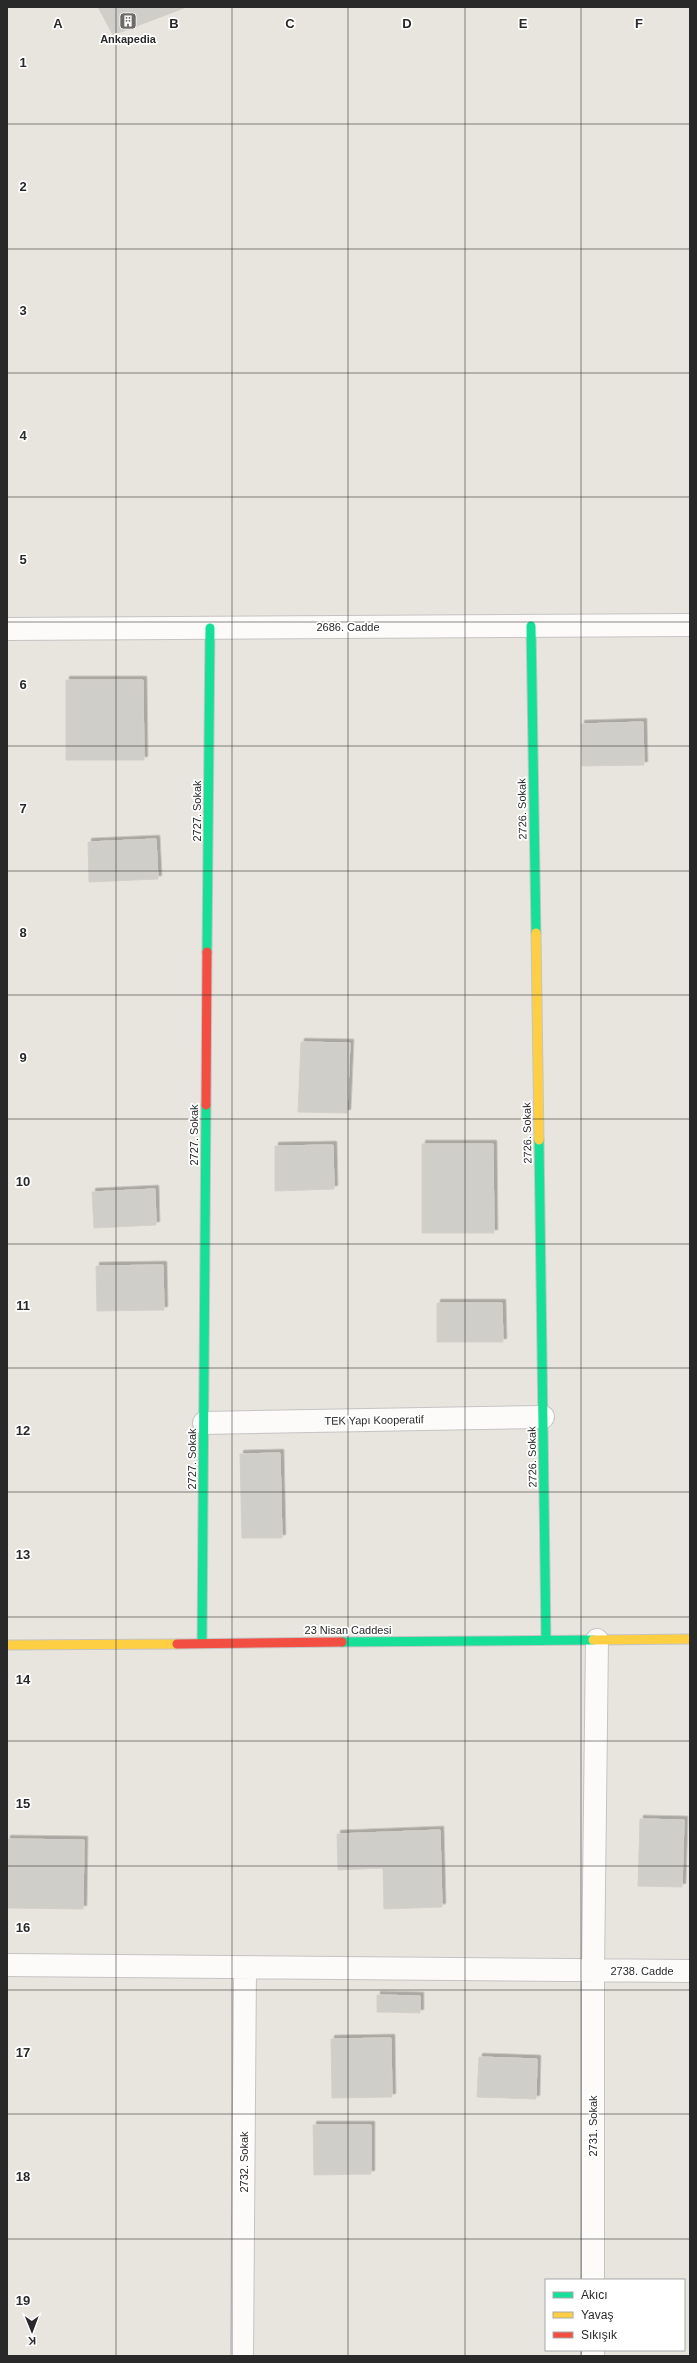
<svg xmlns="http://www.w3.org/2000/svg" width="697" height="2363" font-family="Arial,sans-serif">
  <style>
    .building { fill: #d0cec9; stroke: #d3d0cb; filter: url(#shadow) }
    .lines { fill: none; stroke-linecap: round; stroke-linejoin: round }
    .street-casing { stroke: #c5c4c4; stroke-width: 24 }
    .fast-casing { stroke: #c5c4c4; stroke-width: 11 }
    .slow-casing { stroke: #c5c4c4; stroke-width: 11 }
    .jam-casing { stroke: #c5c4c4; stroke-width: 11 }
    .street { stroke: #fcfbfa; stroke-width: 22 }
    .fast { stroke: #16e098; stroke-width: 9 }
    .slow { stroke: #ffcf43; stroke-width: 9 }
    .jam { stroke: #f24e42; stroke-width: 9 }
    .grid { fill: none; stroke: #292929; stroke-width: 1; stroke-opacity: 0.55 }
    .labels { text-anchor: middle; stroke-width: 3.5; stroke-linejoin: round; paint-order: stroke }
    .poi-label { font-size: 11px; font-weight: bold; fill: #292929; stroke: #fff }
    .street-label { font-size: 11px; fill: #292929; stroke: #fff }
    .grid-label { font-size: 13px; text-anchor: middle; font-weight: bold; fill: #292929; stroke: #fff; stroke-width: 3.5; stroke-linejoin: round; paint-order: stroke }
  </style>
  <defs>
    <filter id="shadow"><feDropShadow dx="3.5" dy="-3.5" stdDeviation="0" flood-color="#0004"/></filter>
  </defs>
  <rect width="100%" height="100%" fill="#e8e5de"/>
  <path class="building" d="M 98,7 L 187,7 L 113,35 Z
    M 66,680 L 143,680 L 144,760 L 66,760 Z
    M 643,722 L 644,765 L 582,766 L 581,724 Z
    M 156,839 L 158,879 L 89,882 L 88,842 Z
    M 301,1042 L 350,1043 L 347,1113 L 298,1112 Z
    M 422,1144 L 493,1144 L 494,1233 L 422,1233 Z
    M 333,1145 L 334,1189 L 275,1191 L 275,1146 Z
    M 155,1189 L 156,1225 L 94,1228 L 92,1192 Z
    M 163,1265 L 164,1310 L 97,1311 L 96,1266 Z
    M 437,1303 L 502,1303 L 503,1342 L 437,1342 Z
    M 280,1453 L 282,1538 L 242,1538 L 240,1454 Z
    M 640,1819 L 684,1820 L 682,1887 L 638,1886 Z
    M 440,1830 L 442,1907 L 384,1909 L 383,1868 L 338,1870 L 337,1834 Z
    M 7,1839 L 84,1840 L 83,1909 L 7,1908 Z
    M 377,1995 L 420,1996 L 420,2013 L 377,2012 Z
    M 391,2038 L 392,2097 L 332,2098 L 331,2039 Z
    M 479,2057 L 537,2059 L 536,2099 L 477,2097 Z
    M 313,2125 L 371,2125 L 371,2174 L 314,2175 Z"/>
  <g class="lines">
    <defs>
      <path id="street" d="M 7,629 L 690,625
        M 204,1423 L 543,1417
        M 7,1965 L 690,1971
        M 593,2280 L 593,1971 L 597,1640
        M 593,2350 L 593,2356
        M 242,2356 L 245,1968"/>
      <path id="fast" d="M 531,626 L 536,933
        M 207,952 L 210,628
        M 539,1140 L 546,1640
        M 342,1642 L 593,1640
        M 202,1643 L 206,1105"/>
      <path id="slow" d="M 536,933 L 539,1140
        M 593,1640 L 690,1639
        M 7,1645 L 177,1644"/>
      <path id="jam" d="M 206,1105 L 207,952
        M 177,1644 L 342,1642"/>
    </defs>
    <use href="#street" class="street-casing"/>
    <use href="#fast" class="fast-casing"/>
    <use href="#slow" class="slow-casing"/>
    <use href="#jam" class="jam-casing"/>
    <use href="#street" class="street"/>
    <use href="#fast" class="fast"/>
    <use href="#slow" class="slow"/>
    <use href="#jam" class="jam"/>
  </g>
  <path class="grid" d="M 116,7 L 116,2356M 232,7 L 232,2356M 348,7 L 348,2356M 465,7 L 465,2356M 581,7 L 581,2280M 7,124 L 690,124M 7,249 L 690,249M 7,373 L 690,373M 7,497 L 690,497M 7,622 L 690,622M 7,746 L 690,746M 7,871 L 690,871M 7,995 L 690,995M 7,1119 L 690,1119M 7,1244 L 690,1244M 7,1368 L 690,1368M 7,1492 L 690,1492M 7,1617 L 690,1617M 7,1741 L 690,1741M 7,1866 L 690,1866M 7,1990 L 690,1990M 7,2114 L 690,2114M 7,2239 L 690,2239M 581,2350 L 581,2356"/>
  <defs>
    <symbol id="building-square" viewBox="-11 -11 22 22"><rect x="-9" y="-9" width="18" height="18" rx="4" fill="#6c6b68" stroke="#fff"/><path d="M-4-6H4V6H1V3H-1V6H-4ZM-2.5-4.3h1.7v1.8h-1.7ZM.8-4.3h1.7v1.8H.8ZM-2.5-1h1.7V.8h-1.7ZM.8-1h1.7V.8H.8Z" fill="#fff"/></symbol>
  </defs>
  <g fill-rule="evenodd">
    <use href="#building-square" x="118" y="11" width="20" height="20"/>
  </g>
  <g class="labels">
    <g class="poi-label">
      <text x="128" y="43">Ankapedia</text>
    </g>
    <g class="street-label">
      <text x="348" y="631">2686. Cadde</text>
      <text transform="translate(522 809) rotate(-91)" y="4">2726. Sokak</text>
      <text transform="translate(197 811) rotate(-90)" y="4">2727. Sokak</text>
      <text transform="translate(527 1133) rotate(-91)" y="4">2726. Sokak</text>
      <text transform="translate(194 1135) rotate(-90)" y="4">2727. Sokak</text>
      <text transform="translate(374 1420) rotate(-1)" y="4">TEK Yapı Kooperatif</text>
      <text transform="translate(532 1457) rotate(-91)" y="4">2726. Sokak</text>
      <text transform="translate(192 1459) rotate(-90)" y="4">2727. Sokak</text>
      <text x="348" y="1634">23 Nisan Caddesi</text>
      <text x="642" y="1975">2738. Cadde</text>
      <text transform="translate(593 2126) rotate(-90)" y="4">2731. Sokak</text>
      <text transform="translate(244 2162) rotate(-90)" y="4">2732. Sokak</text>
    </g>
  </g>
  <g class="grid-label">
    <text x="58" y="28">A</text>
    <text x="174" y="28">B</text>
    <text x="290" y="28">C</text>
    <text x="407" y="28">D</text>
    <text x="523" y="28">E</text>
    <text x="639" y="28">F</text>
    <text x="23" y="67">1</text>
    <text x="23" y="191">2</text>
    <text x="23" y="315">3</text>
    <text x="23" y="440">4</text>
    <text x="23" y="564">5</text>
    <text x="23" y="689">6</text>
    <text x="23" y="813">7</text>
    <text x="23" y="937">8</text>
    <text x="23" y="1062">9</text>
    <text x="23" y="1186">10</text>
    <text x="23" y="1310">11</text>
    <text x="23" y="1435">12</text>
    <text x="23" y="1559">13</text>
    <text x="23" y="1684">14</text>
    <text x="23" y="1808">15</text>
    <text x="23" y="1932">16</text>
    <text x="23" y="2057">17</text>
    <text x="23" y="2181">18</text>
    <text x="23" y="2305">19</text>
  </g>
  <rect width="697" height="2363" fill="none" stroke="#292929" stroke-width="16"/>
  <rect x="545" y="2279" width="140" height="72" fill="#ffffff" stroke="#a9a9a9"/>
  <rect x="553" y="2292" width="20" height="6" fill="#16e098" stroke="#a9a9a9"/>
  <text x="581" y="2299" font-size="12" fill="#292929">Akıcı</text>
  <rect x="553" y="2312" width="20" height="6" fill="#ffcf43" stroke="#a9a9a9"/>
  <text x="581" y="2319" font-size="12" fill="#292929">Yavaş</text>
  <rect x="553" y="2332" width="20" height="6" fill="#f24e42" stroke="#a9a9a9"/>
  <text x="581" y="2339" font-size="12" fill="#292929">Sıkışık</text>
  <g transform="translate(32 2331) rotate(179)" stroke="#ffffff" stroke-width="3" paint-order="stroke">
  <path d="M0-3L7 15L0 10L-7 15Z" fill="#292929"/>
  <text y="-6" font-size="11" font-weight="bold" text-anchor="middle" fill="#292929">K</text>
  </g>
</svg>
